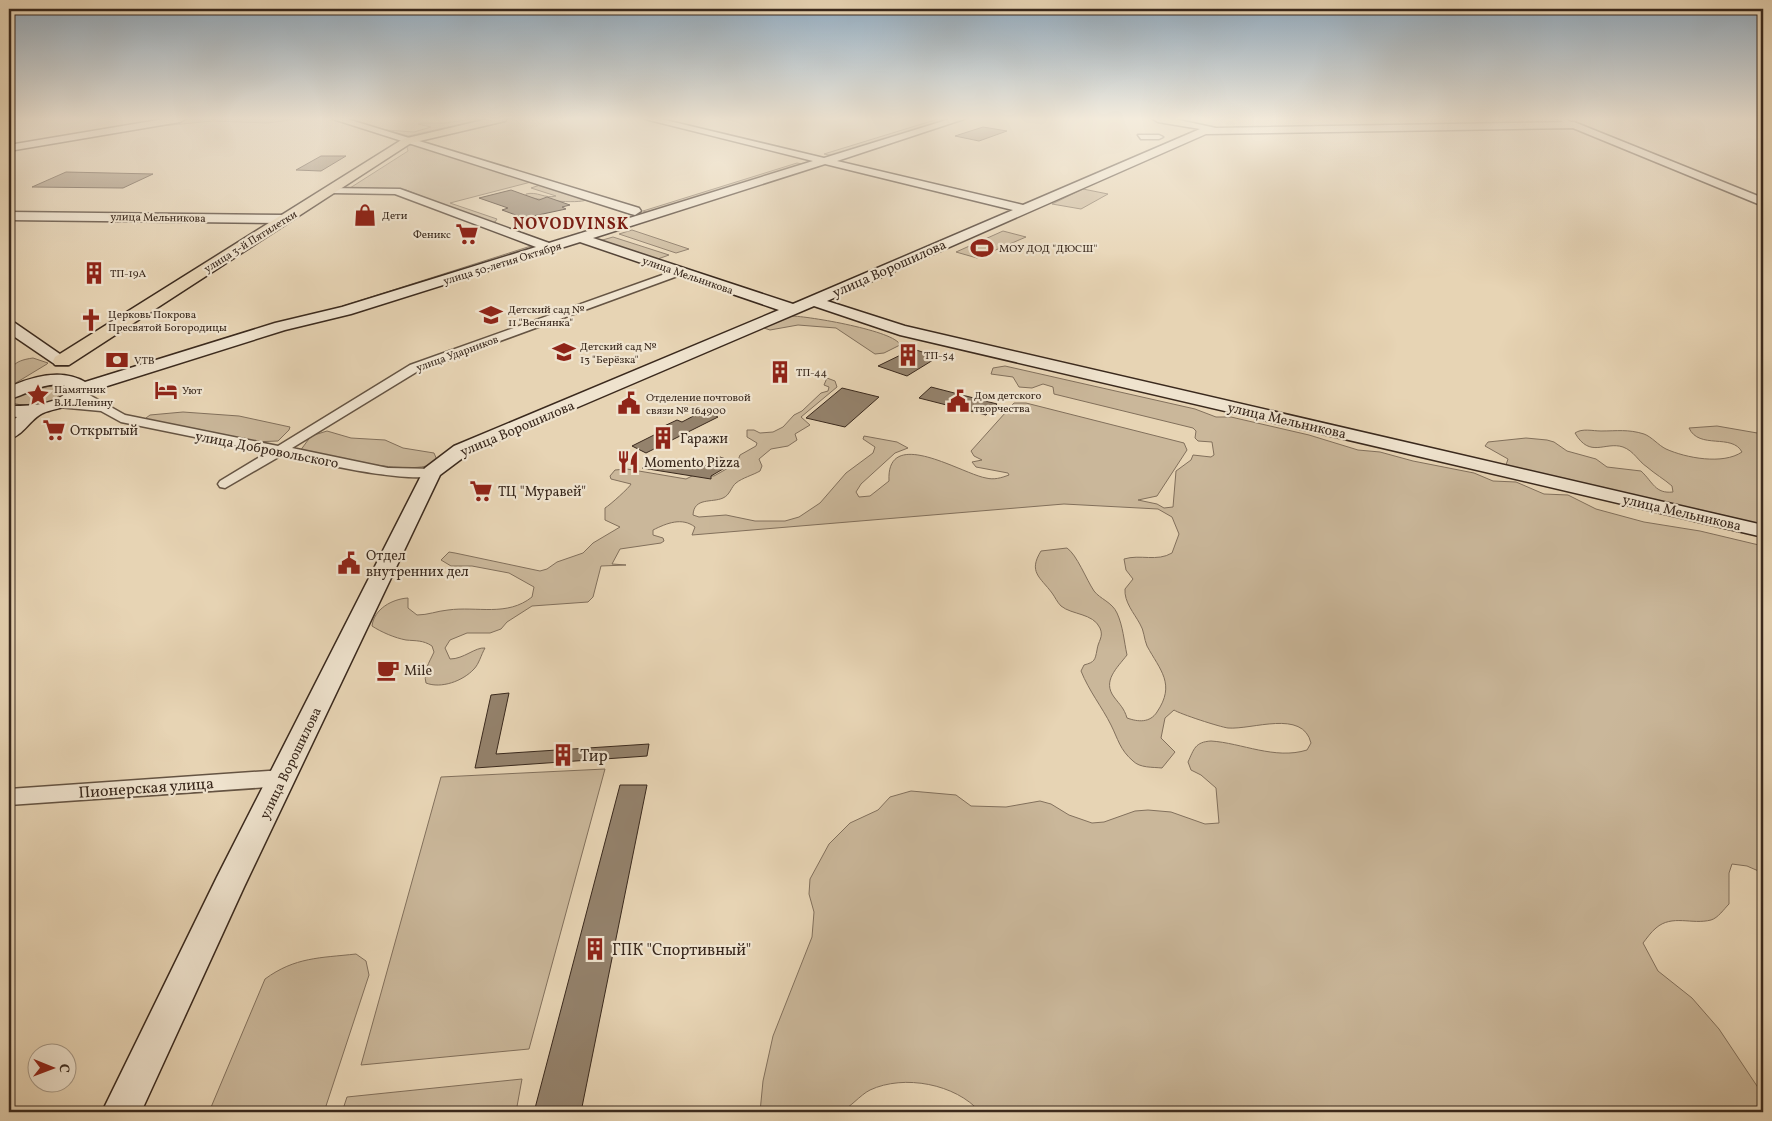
<svg xmlns="http://www.w3.org/2000/svg" width="1772" height="1121" font-family="Vollkorn,serif">
  <style>
    .green { fill: #cab79a; stroke: #82705c }
    .building { fill: #94826c; stroke: #3a291d }
    .lines { fill: none; stroke-linecap: round; stroke-linejoin: round }
    .street-casing { stroke: #655443; stroke-width: 3 }
    .secondary-casing { stroke: #3a291d; stroke-width: 3 }
    .primary-casing { stroke: #3a291d; stroke-width: 3 }
    .street { fill: #efe3ce; fill-rule: evenodd }
    .secondary { fill: #efe3ce; fill-rule: evenodd }
    .primary { fill: #e7d4b4; fill-rule: evenodd }
    .labels { text-anchor: middle; stroke-width: 4.5; stroke-linejoin: round; paint-order: stroke }
    .far-poi-label { font-size: 11px; fill: #3a291d; stroke: #efe3ce; text-anchor: start }
    .far-street-label { font-size: 11px; fill: #3a291d; stroke: #efe3ce }
    .street-label { font-size: 14px; fill: #3a291d; stroke: #efe3ce }
    .poi-label { font-size: 14px; fill: #3a291d; stroke: #efe3ce; text-anchor: start }
    .far-district-label { font-size: 16px; font-weight: bold; letter-spacing: 1px; fill: #7a1f14; stroke: #efe3ce }
    .near-poi-label { font-size: 16px; fill: #3a291d; stroke: #efe3ce; text-anchor: start }
    .near-street-label { font-size: 16px; fill: #3a291d; stroke: #efe3ce }
  </style>
  <rect width="100%" height="100%" fill="#e7d4b4"/>
  <filter id="stains"><feTurbulence type="fractalNoise" baseFrequency=".004" numOctaves="4"/><feColorMatrix values="0 0 0 0 .2 0 0 0 0 .09 0 0 0 0 .02 0 0 0 .5 -.17"/></filter>
  <radialGradient id="worn" r=".72"><stop offset=".6" stop-color="#630" stop-opacity="0"/><stop offset="1" stop-color="#630" stop-opacity=".3"/></radialGradient>
  <path class="green" d="M 190,119 L 297,119 L 268,123 L 213,121 L 129,129 Z
    M 472,119 L 484,119 L 408,136 L 386,130 L 414,132 L 431,127 L 418,124 L 420,123 L 445,123 Z
    M 938,119 L 952,119 L 834,156 L 824,154 Z
    M 408,145 L 415,145 L 531,182 L 450,203 L 497,219 L 495,222 L 490,223 L 406,190 L 350,188 L 408,151 L 407,147 Z
    M 797,163 L 806,165 L 651,214 L 643,211 Z
    M 540,185 L 580,197 L 586,200 C 578,204 534,200 526,196 L 526,194 C 537,191 545,199 556,196 L 531,188 Z
    M 1083,189 L 1108,194 L 1081,209 L 1052,204 Z
    M 632,230 L 689,249 L 676,253 L 619,234 Z
    M 1003,231 L 1026,237 L 977,258 L 956,252 Z
    M 613,237 L 669,255 L 655,260 L 599,241 Z
    M 531,246 L 539,249 L 361,305 L 321,313 Z
    M 791,316 C 808,316 896,331 900,345 L 884,353 L 875,354 L 836,328 L 798,325 L 770,330 L 761,327 Z
    M 33,358 L 48,363 L 47,364 L 9,387 C 9,367 12,361 33,358 Z
    M 1005,366 L 1195,409 L 1216,417 L 1231,417 L 1309,435 L 1358,450 L 1380,452 L 1413,461 L 1474,473 L 1493,481 L 1516,482 L 1544,494 L 1568,495 L 1596,509 L 1644,522 L 1700,531 L 1763,546 L 1763,873 L 1747,866 L 1732,864 L 1729,873 L 1729,904 C 1724,909 1718,918 1711,920 C 1692,925 1672,914 1656,928 C 1651,932 1647,938 1643,943 L 1658,971 L 1692,998 L 1719,1029 L 1763,1095 L 1763,1112 L 980,1112 C 956,1084 904,1074 870,1090 C 860,1095 850,1108 840,1112 C 832,1115 773,1112 760,1112 L 763,1081 L 773,1036 L 812,937 L 814,912 L 809,894 L 810,879 L 829,844 L 850,823 L 878,810 L 890,797 L 911,791 L 956,795 L 971,806 L 1006,807 L 1040,801 L 1051,804 L 1069,815 L 1092,823 L 1104,822 L 1135,811 L 1148,810 L 1171,812 L 1205,824 L 1219,823 L 1216,788 L 1201,775 L 1191,770 L 1188,762 C 1194,749 1195,742 1211,741 C 1242,743 1275,760 1307,750 L 1311,743 C 1303,709 1252,730 1228,728 C 1220,727 1180,714 1174,710 L 1165,718 L 1161,738 L 1175,752 L 1162,768 C 1152,767 1140,768 1133,761 C 1120,750 1118,739 1111,725 C 1102,707 1089,691 1081,671 L 1084,665 C 1095,662 1095,660 1097,650 C 1098,641 1104,637 1100,628 C 1093,613 1072,615 1061,606 C 1057,602 1055,597 1052,593 C 1040,577 1028,572 1041,551 L 1067,548 C 1077,555 1086,579 1094,591 C 1100,599 1112,602 1117,613 C 1123,626 1124,641 1127,655 C 1117,668 1102,681 1114,697 C 1120,705 1124,708 1127,718 C 1138,722 1150,723 1157,712 C 1176,684 1160,670 1147,646 C 1144,639 1144,630 1140,624 C 1134,613 1124,602 1125,589 L 1133,579 L 1126,570 L 1124,559 C 1140,554 1157,562 1172,553 L 1179,534 L 1172,517 L 1158,509 L 1064,504 L 692,535 L 695,527 C 682,517 667,523 653,530 L 653,535 L 663,538 L 664,541 L 661,543 L 620,549 L 612,564 L 626,565 L 601,566 L 593,597 L 588,602 L 532,606 L 507,622 L 501,629 L 490,633 L 467,633 L 450,640 L 445,648 L 450,659 C 464,659 475,647 485,648 C 481,655 479,664 474,669 C 463,681 441,689 426,683 C 423,671 429,663 434,652 L 432,646 C 423,640 416,641 406,640 C 395,638 381,632 372,626 C 374,609 392,599 408,598 L 408,608 L 417,615 C 428,615 437,611 448,610 C 477,606 507,617 532,597 L 534,587 L 509,573 L 472,566 L 451,566 L 441,560 L 449,552 L 455,553 L 540,571 L 547,569 L 557,562 L 583,553 L 593,543 L 620,527 L 605,520 L 605,508 C 610,505 630,487 631,484 L 611,479 L 610,476 L 615,470 L 627,469 L 686,479 L 694,475 L 714,476 L 737,463 L 740,455 L 756,446 L 757,443 L 747,437 L 747,430 L 754,430 L 760,433 L 773,432 L 783,427 L 794,415 L 802,411 L 821,393 L 828,391 L 829,387 L 824,385 L 827,378 L 835,381 L 837,387 L 801,417 L 810,425 L 795,434 L 797,440 L 788,446 L 771,449 L 759,459 L 762,466 L 760,471 C 753,475 742,478 736,483 C 731,487 730,495 723,498 C 712,503 694,497 693,515 L 699,517 L 726,515 L 755,521 L 785,521 L 799,517 L 820,503 L 846,473 L 873,453 L 875,447 L 863,439 L 864,436 L 897,442 L 908,448 L 895,453 L 861,484 L 856,492 L 859,497 L 870,496 L 889,481 C 886,425 962,474 986,478 C 994,480 1001,478 1009,475 L 1008,473 L 976,467 L 972,462 L 982,460 L 974,456 L 971,451 L 1014,403 L 1026,403 L 1184,443 L 1187,450 L 1157,496 L 1138,500 L 1157,504 L 1164,508 L 1173,507 L 1176,471 L 1191,460 L 1193,455 L 1211,457 L 1214,455 L 1212,442 L 1198,441 L 1195,438 L 1196,431 L 1193,428 L 1054,394 L 1053,387 L 1043,384 L 1032,388 L 1019,387 L 1013,377 L 991,374 L 993,368 Z
    M 55,386 L 63,391 C 55,404 28,409 14,403 L 14,400 C 23,389 42,387 55,386 Z
    M 183,412 L 239,416 L 290,427 L 289,430 L 278,441 L 253,442 L 146,420 L 146,418 L 150,415 Z
    M 1717,426 L 1763,434 L 1763,526 L 1514,469 L 1506,465 L 1508,459 L 1485,446 L 1488,442 L 1526,438 L 1547,440 L 1554,442 L 1567,451 L 1596,459 L 1607,467 L 1641,471 C 1653,482 1655,494 1673,492 L 1672,486 C 1664,479 1655,474 1647,467 C 1638,461 1634,451 1623,447 C 1605,441 1590,459 1575,433 C 1582,428 1593,431 1601,431 C 1617,431 1628,429 1644,434 C 1652,437 1658,445 1666,449 C 1686,458 1723,465 1742,452 C 1732,433 1699,450 1689,428 Z
    M 327,431 L 351,438 L 385,440 L 403,448 L 434,453 L 437,460 C 424,480 322,455 300,451 L 311,436 Z
    M 605,769 L 529,1049 L 361,1065 L 441,777 Z
    M 356,954 L 366,961 L 369,975 L 324,1112 L 209,1112 L 265,979 C 295,957 320,958 356,954 Z
    M 522,1079 L 516,1112 L 342,1112 L 347,1097 Z"/>
  <path class="building" d="M 983,127 L 1007,131 L 979,141 L 955,136 Z
    M 321,156 L 346,156 L 321,171 L 296,170 Z
    M 66,172 L 153,174 L 123,188 L 32,187 Z
    M 511,190 L 539,200 L 547,197 L 570,205 L 562,207 L 566,209 L 524,218 L 502,210 L 508,208 L 479,198 Z
    M 913,349 L 938,357 L 907,376 L 878,366 Z
    M 931,387 L 997,404 L 986,415 L 919,398 Z
    M 842,388 L 879,397 L 845,427 L 806,418 Z
    M 703,411 L 718,417 L 646,453 L 632,446 L 664,430 L 660,428 L 677,420 L 682,422 Z
    M 720,457 L 735,462 L 711,476 L 711,479 L 642,468 L 652,458 L 703,467 Z
    M 509,693 L 496,754 L 649,744 L 647,756 L 475,768 L 491,695 Z
    M 620,785 L 647,785 L 581,1112 L 534,1112 Z"/>
  <g class="lines">
    <defs>
      <path id="street" d="M 1557,119 L 1565,119 L 1577,125 L 1572,126 Z
        M 1138,135 L 1159,135 L 1163,137 L 1159,139 L 1141,139 Z
        M 679,269 L 684,272 L 683,274 L 418,371 L 292,448 L 388,468 L 437,469 L 439,472 C 426,489 306,460 282,455 L 225,488 L 220,487 L 218,484 L 220,481 L 268,452 L 121,422 L 101,411 L 58,407 L 52,403 L 58,399 L 86,402 L 71,392 L 77,388 L 125,415 L 278,446 L 410,365 Z
        M 283,770 L 290,772 L 293,778 L 290,784 L 283,786 L 9,805 L 9,789 Z"/>
      <path id="secondary" d="M 164,119 L 185,119 L 180,122 L 9,151 L 9,145 Z
        M 333,119 L 347,119 L 639,208 L 641,211 L 635,215 L 631,214 Z
        M 645,119 L 661,119 L 824,158 L 950,119 L 964,119 L 837,161 L 1023,205 L 1200,129 L 1158,122 L 1153,119 L 1174,119 L 1216,128 L 1574,122 L 1763,198 L 1763,206 L 1573,128 L 1206,134 L 827,301 L 905,326 L 1763,525 L 1763,537 L 900,335 L 814,306 L 468,454 L 440,475 L 244,887 L 141,1112 L 102,1112 L 217,877 L 425,468 L 454,446 L 779,310 L 580,242 L 351,314 L 285,330 L 85,393 C 74,408 58,407 43,413 C 30,419 24,435 9,439 L 9,424 L 17,417 L 9,416 L 9,406 C 27,406 59,406 70,388 C 50,377 27,395 9,399 L 9,387 C 31,377 62,368 85,382 L 275,323 L 342,307 L 536,247 L 395,194 L 332,193 L 326,190 L 328,188 L 400,189 L 549,243 L 813,161 ZM 825,164 L 1013,210 L 793,304 L 593,238 Z
        M 9,212 L 285,215 L 291,219 L 285,223 L 9,220 Z
        M 9,321 L 15,323 L 70,361 L 68,365 L 56,365 L 9,333 Z"/>
      <path id="primary" d="M 488,119 L 506,119 L 505,121 L 411,143 L 69,365 L 55,365 L 53,361 L 55,357 L 403,139 Z"/>
    </defs>
    <use href="#street" class="street-casing"/>
    <use href="#secondary" class="secondary-casing"/>
    <use href="#primary" class="primary-casing"/>
    <use href="#street" class="street"/>
    <use href="#secondary" class="secondary"/>
    <use href="#primary" class="primary"/>
  </g>
  <linearGradient id="sky" x2="0" y2="1"><stop stop-color="#90aabf"/><stop offset="0.43" stop-color="#f4ecdd"/><stop offset="1" stop-color="#f4ecdd" stop-opacity="0"/></linearGradient>
  <rect width="1772" height="276" fill="url(#sky)"/>
  <defs>
    <symbol id="shop-bare" viewBox="-9 -9 18 18"><path d="M-5-2.5h2.3a2.7 3.5 0 0 1 5.4 0H5L5.5 6h-11ZM-1.5-2.5h3a1.5 2.3 0 0 0-3 0Z" fill="#8f2418" stroke="#efe3ce" stroke-width="2.5" paint-order="stroke"/></symbol>
    <symbol id="supermarket-bare" viewBox="-9 -9 18 18"><path d="M-6-5.5h2.5l.6 2H6L4.5 2H-2.5L-4.4-4H-6ZM-1.5 3.2a1.3 1.3 0 1 0 .1 0ZM3 3.2a1.3 1.3 0 1 0 .1 0Z" fill="#8f2418" stroke="#efe3ce" stroke-width="2.5" paint-order="stroke"/></symbol>
    <symbol id="stadium-bare" viewBox="-9 -9 18 18"><path d="M0-5a6.5 5 0 1 0 0 10a6.5 5 0 1 0 0-10ZM-3.5-1.8h7v3.6h-7Z" fill="#8f2418" stroke="#efe3ce" stroke-width="2.5" paint-order="stroke"/></symbol>
    <symbol id="building-bare" viewBox="-9 -9 18 18"><path d="M-4-6H4V6H1V3H-1V6H-4ZM-2.5-4.3h1.7v1.8h-1.7ZM.8-4.3h1.7v1.8H.8ZM-2.5-1h1.7V.8h-1.7ZM.8-1h1.7V.8H.8Z" fill="#8f2418" stroke="#efe3ce" stroke-width="2.5" paint-order="stroke"/></symbol>
    <symbol id="school-bare" viewBox="-9 -9 18 18"><path d="M0-5L7-2L0 1L-7-2ZM-4 1L0 2.5L4 1V4Q0 6-4 4Z" fill="#8f2418" stroke="#efe3ce" stroke-width="2.5" paint-order="stroke"/></symbol>
    <symbol id="church-bare" viewBox="-9 -9 18 18"><path d="M-1.2-6h2.4v3.5h3.3v2.4h-3.3V6h-2.4V-.1h-3.3v-2.4h3.3Z" fill="#8f2418" stroke="#efe3ce" stroke-width="2.5" paint-order="stroke"/></symbol>
    <symbol id="bank-bare" viewBox="-9 -9 18 18"><path d="M-6-4H6V4H-6ZM0-2.3a2.3 2.3 0 1 0 0 4.6a2.3 2.3 0 1 0 0-4.6Z" fill="#8f2418" stroke="#efe3ce" stroke-width="2.5" paint-order="stroke"/></symbol>
    <symbol id="hotel-bare" viewBox="-9 -9 18 18"><path d="M-6-4.5h1.5V1H6V5H4.5V3h-9V5H-6ZM-4 0a1.8 1.8 0 1 1 3.6 0ZM.5 0V-2.5h3Q6-2.5 6 0Z" fill="#8f2418" stroke="#efe3ce" stroke-width="2.5" paint-order="stroke"/></symbol>
    <symbol id="sight-bare" viewBox="-9 -9 18 18"><path d="M0-6L1.8-2.2L6-1.7L2.9 1.2L3.7 5.4L0 3.3L-3.7 5.4L-2.9 1.2L-6-1.7L-1.8-2.2Z" fill="#8f2418" stroke="#efe3ce" stroke-width="2.5" paint-order="stroke"/></symbol>
    <symbol id="civic-bare" viewBox="-9 -9 18 18"><path d="M-.6-6.5H3V-4.5H.6V-3L4-1V1h2V6H-6V1h2V-1L-.6-3ZM-1.2 2.5V6h2.4V2.5Z" fill="#8f2418" stroke="#efe3ce" stroke-width="2.5" paint-order="stroke"/></symbol>
    <symbol id="restaurant-bare" viewBox="-9 -9 18 18"><path d="M-5-6h1v4h1v-4h1v4h1v-4h1v5L-1.5 .5V6h-2V.5L-5-1ZM5-6V6H3V1.5H1.5Q1.5-4 5-6Z" fill="#8f2418" stroke="#efe3ce" stroke-width="2.5" paint-order="stroke"/></symbol>
    <symbol id="cafe-bare" viewBox="-9 -9 18 18"><path d="M-5.5-4.5H6V0H3Q3 3.5 0 3.5H-2.5Q-5.5 3.5-5.5 0ZM3-3.2v2h1.7v-2ZM-6 4.5H4V6H-6Z" fill="#8f2418" stroke="#efe3ce" stroke-width="2.5" paint-order="stroke"/></symbol>
  </defs>
  <g fill-rule="evenodd">
    <use href="#shop-bare" x="349" y="199" width="32" height="32"/>
    <use href="#supermarket-bare" x="451" y="218" width="32" height="32"/>
    <use href="#stadium-bare" x="966" y="232" width="32" height="32"/>
    <use href="#building-bare" x="78" y="257" width="32" height="32"/>
    <use href="#school-bare" x="475" y="299" width="32" height="32"/>
    <use href="#church-bare" x="75" y="304" width="32" height="32"/>
    <use href="#school-bare" x="548" y="336" width="32" height="32"/>
    <use href="#building-bare" x="892" y="339" width="32" height="32"/>
    <use href="#bank-bare" x="101" y="344" width="32" height="32"/>
    <use href="#building-bare" x="764" y="356" width="32" height="32"/>
    <use href="#hotel-bare" x="150" y="374" width="32" height="32"/>
    <use href="#sight-bare" x="22" y="379" width="32" height="32"/>
    <use href="#civic-bare" x="942" y="385" width="32" height="32"/>
    <use href="#civic-bare" x="613" y="387" width="32" height="32"/>
    <use href="#supermarket-bare" x="38" y="414" width="32" height="32"/>
    <use href="#building-bare" x="647" y="422" width="32" height="32"/>
    <use href="#restaurant-bare" x="612" y="446" width="32" height="32"/>
    <use href="#supermarket-bare" x="465" y="475" width="32" height="32"/>
    <use href="#civic-bare" x="333" y="547" width="32" height="32"/>
    <use href="#cafe-bare" x="372" y="654" width="32" height="32"/>
    <use href="#building-bare" x="547" y="739" width="32" height="32"/>
    <use href="#building-bare" x="579" y="933" width="32" height="32"/>
  </g>
  <g class="labels">
    <g class="far-poi-label">
      <text x="382" y="219">Дети</text>
      <text x="451" y="238" text-anchor="end">Феникс</text>
      <text x="999" y="252">МОУ ДОД "ДЮСШ"</text>
      <text x="110" y="277">ТП-19А</text>
      <text x="508" y="313">Детский сад №<tspan x="508" dy="13">11 "Веснянка"</tspan></text>
      <text x="108" y="318">Церковь Покрова<tspan x="108" dy="13">Пресвятой Богородицы</tspan></text>
      <text x="580" y="350">Детский сад №<tspan x="580" dy="13">13 "Берёзка"</tspan></text>
      <text x="924" y="359">ТП-54</text>
      <text x="134" y="364">VTB</text>
      <text x="796" y="376">ТП-44</text>
      <text x="54" y="393">Памятник<tspan x="54" dy="13">В.И.Ленину</tspan></text>
      <text x="182" y="394">Уют</text>
      <text x="974" y="399">Дом детского<tspan x="974" dy="13">творчества</tspan></text>
      <text x="646" y="401">Отделение почтовой<tspan x="646" dy="13">связи № 164900</tspan></text>
    </g>
    <g class="far-street-label">
      <text transform="translate(158 217) rotate(1)" y="4">улица Мельникова</text>
      <text transform="translate(250 241) rotate(-32)" y="4">улица 3-й Пятилетки</text>
      <text transform="translate(502 263) rotate(-17)" y="4">улица 50-летия Октября</text>
      <text transform="translate(688 275) rotate(19)" y="4">улица Мельникова</text>
      <text transform="translate(457 353) rotate(-20)" y="4">улица Ударников</text>
    </g>
    <g class="street-label">
      <text transform="translate(889 268) rotate(-24)" y="5">улица Ворошилова</text>
      <text transform="translate(1287 420) rotate(13)" y="5">улица Мельникова</text>
      <text transform="translate(517 428) rotate(-23)" y="5">улица Ворошилова</text>
      <text transform="translate(267 449) rotate(11)" y="5">улица Добровольского</text>
      <text transform="translate(1682 512) rotate(13)" y="5">улица Мельникова</text>
      <text transform="translate(290 763) rotate(-64)" y="5">улица Ворошилова</text>
    </g>
    <g class="poi-label">
      <text x="70" y="435">Открытый</text>
      <text x="680" y="443">Гаражи</text>
      <text x="644" y="467">Momento Pizza</text>
      <text x="498" y="496">ТЦ "Муравей"</text>
      <text x="366" y="560">Отдел<tspan x="366" dy="16">внутренних дел</tspan></text>
      <text x="404" y="675">Mile</text>
    </g>
    <g class="far-district-label">
      <text x="571" y="229">NOVODVINSK</text>
    </g>
    <g class="near-poi-label">
      <text x="580" y="761">Тир</text>
      <text x="612" y="955">ГПК "Спортивный"</text>
    </g>
    <g class="near-street-label">
      <text transform="translate(146 787) rotate(-4)" y="6">Пионерская улица</text>
    </g>
  </g>
  <rect width="1772" height="1121" fill="none" stroke="#e7d4b4" stroke-width="30"/>
  <rect x="10" y="10" width="1752" height="1101" fill="none" stroke="#3a291d" stroke-width="2.5"/>
  <rect x="15" y="15" width="1742" height="1091" fill="none" stroke="#3a291d"/>
  <g transform="translate(52 1068) rotate(91)"><circle r="24" fill="#efe3ce" stroke="#a79987"/>
  <path d="M0-4L9 19L0 12L-9 19Z" fill="#8f2418"/>
  <text y="-8" font-size="14" font-weight="bold" text-anchor="middle" fill="#3a291d">С</text>
  </g>
  <rect width="100%" height="100%" filter="url(#stains)"/>
  <rect width="100%" height="100%" fill="url(#worn)"/>
</svg>
